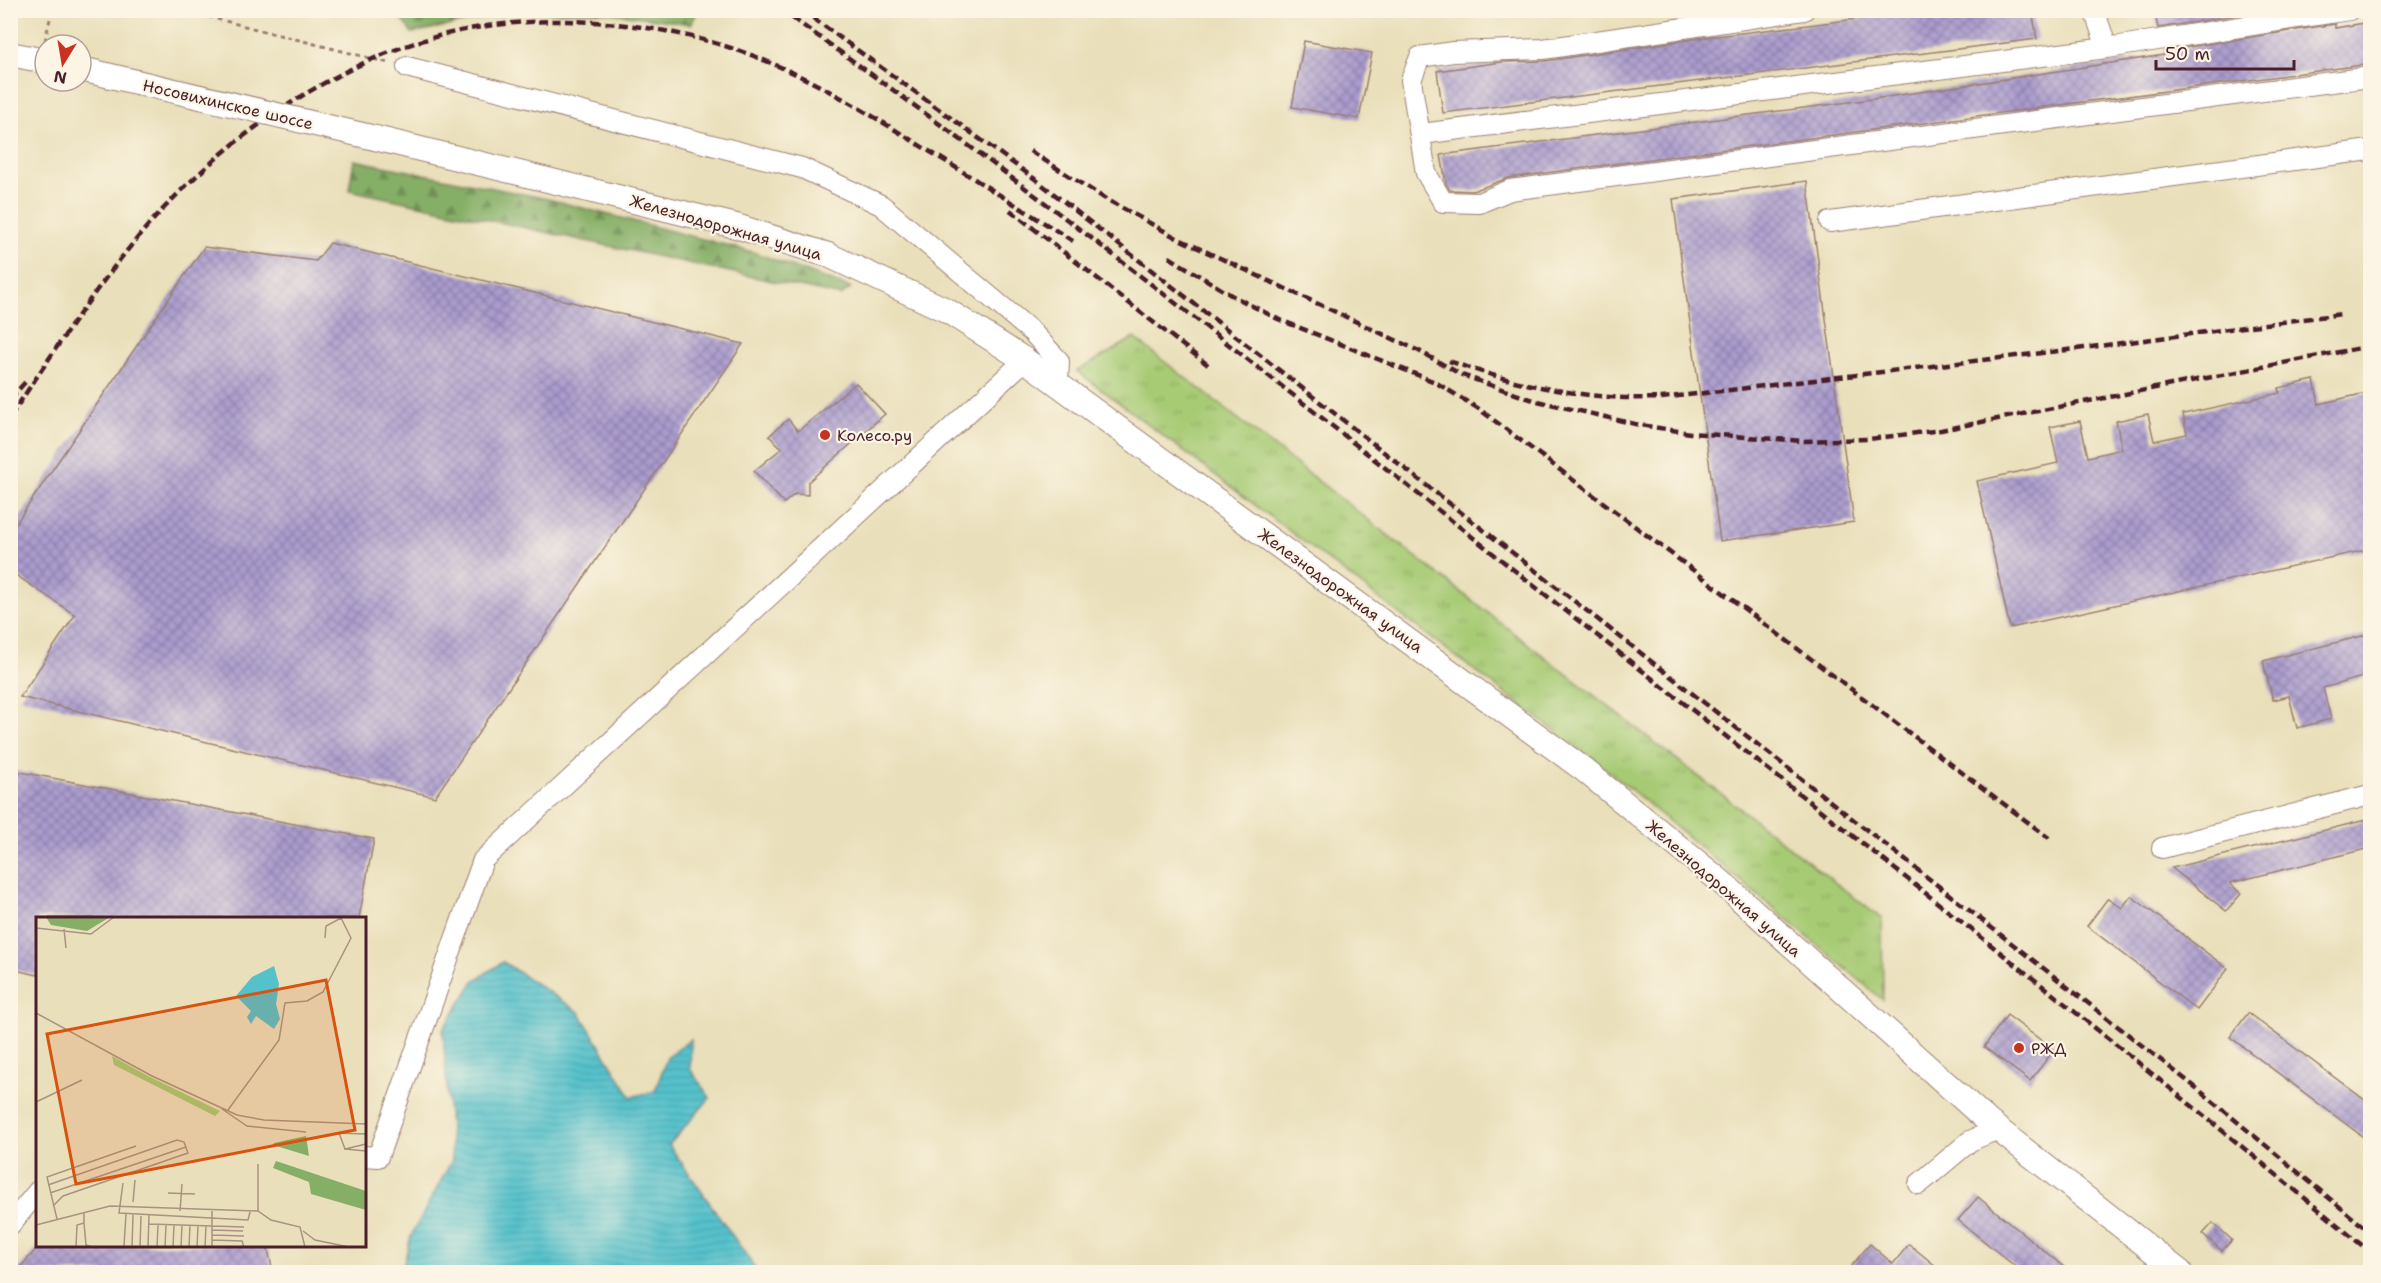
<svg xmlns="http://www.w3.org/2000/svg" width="2381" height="1283" font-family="'Shantell Sans',sans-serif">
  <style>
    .grass { fill: url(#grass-tufts); stroke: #787550; stroke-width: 1.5 }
    .forest { fill: url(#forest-firs); stroke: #686748; stroke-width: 1.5 }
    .water { fill: url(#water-rules); stroke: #4f707b; stroke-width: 1.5 }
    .building { fill: url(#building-cross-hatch) }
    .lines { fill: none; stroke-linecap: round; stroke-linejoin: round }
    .minor-casing { stroke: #9a7f72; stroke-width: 22 }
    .major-casing { stroke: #9a7f72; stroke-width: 26 }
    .path { stroke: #9a7f72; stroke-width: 3; stroke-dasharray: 4.5 4.5; stroke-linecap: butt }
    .minor { stroke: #fff; stroke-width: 20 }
    .major { stroke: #fff; stroke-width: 24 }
    .rail { stroke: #4a1f2b; stroke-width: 4.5; stroke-dasharray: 9 4.5; stroke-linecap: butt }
    .major-bridge-casing { stroke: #9a7f72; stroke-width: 26; stroke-linecap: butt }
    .major-bridge { stroke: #fff; stroke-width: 24 }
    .poi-dot { fill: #c8321e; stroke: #fcf5e5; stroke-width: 2 }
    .labels { text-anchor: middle; stroke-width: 4.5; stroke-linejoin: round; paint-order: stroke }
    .street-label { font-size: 16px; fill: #4a1f2b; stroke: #fcf5e5 }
    .poi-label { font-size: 16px; fill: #4a1f2b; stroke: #fcf5e5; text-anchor: start }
    .inset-road { fill: none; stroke: #a99281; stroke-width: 1.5 }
    .view { fill: #d8530f; fill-opacity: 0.15; stroke: #d8530f; stroke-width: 3 }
    .inset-edge { fill: none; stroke: #4a1f2b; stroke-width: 3 }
  </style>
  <defs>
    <pattern id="grass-tufts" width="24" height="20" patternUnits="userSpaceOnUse" patternTransform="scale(1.5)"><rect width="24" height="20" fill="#a7cb74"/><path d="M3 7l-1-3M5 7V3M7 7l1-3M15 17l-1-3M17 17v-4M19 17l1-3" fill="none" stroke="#91ae65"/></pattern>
    <pattern id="forest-firs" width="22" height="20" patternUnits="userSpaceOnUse" patternTransform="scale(1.5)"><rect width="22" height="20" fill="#85af66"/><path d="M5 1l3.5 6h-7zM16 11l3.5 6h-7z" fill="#6f8e54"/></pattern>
    <pattern id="water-rules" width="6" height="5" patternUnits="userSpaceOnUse" patternTransform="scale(1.5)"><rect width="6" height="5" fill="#54c1cb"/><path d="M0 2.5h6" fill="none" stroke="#4ba5ae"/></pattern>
    <pattern id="building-cross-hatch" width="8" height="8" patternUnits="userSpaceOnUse" patternTransform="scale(1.5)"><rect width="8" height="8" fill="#aa9bce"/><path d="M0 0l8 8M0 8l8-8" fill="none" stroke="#8c7ea7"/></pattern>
  </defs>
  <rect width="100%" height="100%" fill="#fcf5e5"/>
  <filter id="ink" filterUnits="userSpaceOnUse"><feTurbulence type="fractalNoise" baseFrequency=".0167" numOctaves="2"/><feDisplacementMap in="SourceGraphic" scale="12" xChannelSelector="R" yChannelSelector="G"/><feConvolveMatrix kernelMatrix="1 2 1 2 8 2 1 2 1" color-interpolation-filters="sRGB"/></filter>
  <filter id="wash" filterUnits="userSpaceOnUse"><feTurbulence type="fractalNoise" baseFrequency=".008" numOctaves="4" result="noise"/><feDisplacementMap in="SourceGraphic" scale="24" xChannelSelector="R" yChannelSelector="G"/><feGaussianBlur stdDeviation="1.35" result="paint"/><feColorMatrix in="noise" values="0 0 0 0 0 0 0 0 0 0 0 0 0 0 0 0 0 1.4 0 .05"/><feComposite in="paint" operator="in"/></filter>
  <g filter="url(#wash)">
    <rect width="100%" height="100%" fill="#e9dfba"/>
    <path class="grass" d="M 1134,338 L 1882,919 L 1883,1000 L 1616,777 L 1077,371 Z"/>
    <path class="forest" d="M 400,11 L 698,10 L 698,11 L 691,24 L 605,12 L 512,13 L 412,33 L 399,17 Z
      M 354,160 L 548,199 L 756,253 L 851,288 L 841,296 L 349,190 Z"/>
    <path class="water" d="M 503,962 L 579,1012 L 631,1097 L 655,1091 L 667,1058 L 691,1039 L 690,1069 L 710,1098 L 669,1145 L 758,1272 L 401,1272 L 411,1236 L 452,1160 L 443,1030 L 474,981 Z"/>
    <g id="blocks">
      <path class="building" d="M 1931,10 L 2032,10 L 2037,39 L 1443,113 L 1437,71 L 1502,62 L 1545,61 L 1700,38 Z
        M 2154,10 L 2268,10 L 2158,28 Z
        M 2370,22 L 2370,64 L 1508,178 L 1473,191 L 1450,190 L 1446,183 L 1441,155 L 1880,98 L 2164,55 L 2164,51 L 2335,24 L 2335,28 Z
        M 1304,41 L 1372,53 L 1359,119 L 1292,107 Z
        M 1807,181 L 1854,522 L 1720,541 L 1673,199 Z
        M 330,243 L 743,344 L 435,797 L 20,697 L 75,615 L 10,571 L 10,532 L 204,247 L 316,261 Z
        M 2314,380 L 2319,404 L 2370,392 L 2370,549 L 2010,628 L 1977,481 L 2058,463 L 2050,427 L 2080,421 L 2088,457 L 2122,449 L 2116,421 L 2148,414 L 2154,441 L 2187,434 L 2183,414 L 2280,393 L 2279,388 Z
        M 856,383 L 885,414 L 808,482 L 808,495 L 795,494 L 784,503 L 754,471 L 782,448 L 769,436 L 788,419 L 798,431 Z
        M 2370,634 L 2370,675 L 2323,688 L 2331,719 L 2297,728 L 2289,696 L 2273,700 L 2263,661 Z
        M 10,770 L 374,839 L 359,918 L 38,918 L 38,975 L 10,969 Z
        M 2370,819 L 2370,848 L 2230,883 L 2241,894 L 2226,911 L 2172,868 Z
        M 2131,896 L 2228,969 L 2197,1010 L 2087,926 L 2108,898 L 2122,908 Z
        M 2248,1013 L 2370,1104 L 2370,1142 L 2230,1037 Z
        M 2007,1015 L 2054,1050 L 2030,1081 L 1984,1047 Z
        M 1978,1197 L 2070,1272 L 2022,1272 L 1958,1220 Z
        M 2213,1223 L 2232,1240 L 2222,1251 L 2203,1234 Z
        M 1870,1244 L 1893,1264 L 1909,1244 L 1943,1272 L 1846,1272 Z
        M 40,1245 L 267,1245 L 273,1272 L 16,1272 Z"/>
    </g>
  </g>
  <g filter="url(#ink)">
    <use href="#blocks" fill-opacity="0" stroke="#9a7f72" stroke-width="1.5"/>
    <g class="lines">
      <defs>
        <path id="minor" d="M 1804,10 L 1543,49 L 1453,52 L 1420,57 L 1411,80 L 1426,173 L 1443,202 L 1479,203 L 1510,190 L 2370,77
          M 2094,10 L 2107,48
          M 407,67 L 802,168 L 881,205 L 1032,332 L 1059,361 L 1058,382
          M 1421,134 L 2107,48 L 2349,10
          M 1830,222 L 2370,150
          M 2162,848 L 2370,795
          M 364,1156 L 378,1157 L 483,860 L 1025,360
          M 1919,1184 L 1970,1141 L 1998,1129
          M 10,1225 L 38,1191"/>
        <path id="major" d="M 10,54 L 45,61
          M 375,138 L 736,226 L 828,255 L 946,310 L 1025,360 L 1583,769 L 1719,880 L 1990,1123 L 2180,1272"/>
      </defs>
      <use href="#minor" class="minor-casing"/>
      <use href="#major" class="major-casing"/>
      <path class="path" d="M 182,10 L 389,63
        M 45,41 L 52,10"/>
      <use href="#minor" class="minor"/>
      <use href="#major" class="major"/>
      <path class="rail" d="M 781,10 C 1041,192 1289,392 1538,589 C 1817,808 2097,1025 2370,1252
        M 802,10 L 1035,179 L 2199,1090 L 2370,1232
        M 1030,151 L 1104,198 L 1177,238 L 1419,351 L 1462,375 L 1533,400 L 1635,424 L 1690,433 L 1804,441 L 1869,439 L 1941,430 L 2370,346
        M 1010,210 L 1208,365
        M 1169,257 L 1231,295 L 1278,319 L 1435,382 L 1479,409 L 2049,838
        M 1449,361 C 1516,385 1591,401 1662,398 L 2084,348 L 2342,314
        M 10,399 L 28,379
        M 10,417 C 53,353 95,287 145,229 C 213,151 303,84 400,48 C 513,6 655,15 766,61 C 823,84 876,118 929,151 C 978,181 1027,212 1076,243"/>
      <defs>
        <path id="major-bridge" d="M 81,69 L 375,138"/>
      </defs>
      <use href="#major-bridge" class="major-bridge-casing"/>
      <use href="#major-bridge" class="major-bridge"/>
    </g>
  </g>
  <g class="poi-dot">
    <circle cx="825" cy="435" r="6"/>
    <circle cx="2019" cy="1048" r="6"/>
  </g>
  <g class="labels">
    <g class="street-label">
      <text transform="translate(228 104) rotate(13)" y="6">Носовихинское шоссе</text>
      <text transform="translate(726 227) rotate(16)" y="6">Железнодорожная улица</text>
      <text transform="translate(1341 590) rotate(36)" y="6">Железнодорожная улица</text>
      <text transform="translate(1724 888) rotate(41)" y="6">Железнодорожная улица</text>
    </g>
    <g class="poi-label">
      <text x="837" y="441">Колесо.ру</text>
      <text x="2031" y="1054">РЖД</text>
    </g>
  </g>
  <g transform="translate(36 917)">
    <rect width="330" height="330" fill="#e9dfba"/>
    <path d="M 76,139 L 112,159 L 184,194 L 179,199 L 78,148 Z" fill="#a7cb74"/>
    <path d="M 10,0 L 74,0 L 51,14 L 15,8 ZM 270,219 L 273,239 L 237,228 L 238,226 ZM 240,244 L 330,274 L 330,293 L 275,277 L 273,265 L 237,251 Z" fill="#85af66"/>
    <path d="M 238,49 L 243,67 L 240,87 L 244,102 L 238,112 L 220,99 L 215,107 L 211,100 L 215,94 L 200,79 L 216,60 Z" fill="#54c1cb"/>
    <path class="inset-road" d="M 0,11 L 55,17 L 78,0M 28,12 L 30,31M 0,96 L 116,159 L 201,198 L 228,203 L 330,207M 0,185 L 46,163M 186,192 L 211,209 L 270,215M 192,193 L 243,123 L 249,86 L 271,84 L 287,75 L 315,21 L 305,1 L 290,9 L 289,21M 299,216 L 330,217M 303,216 L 309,232 L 330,227M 309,232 L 330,234M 87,266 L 83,296 L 212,303 L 214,295M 12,268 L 141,223 L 148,225 L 152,236 L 27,279 L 17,289M 14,276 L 150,230M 132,276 L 159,277M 97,285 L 99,263M 144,294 L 146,267M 222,294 L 222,247M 21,302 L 11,260 L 100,229M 48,306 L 50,328 L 56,330M 113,307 L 208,310M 0,308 L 74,289 L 222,294 L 235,303 L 264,310 L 269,330M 176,313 L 207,314M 267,314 L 279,323 L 313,330M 176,318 L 208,319M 176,323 L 206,324 L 208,330M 88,329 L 90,297M 40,330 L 41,308 L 48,306 L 48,295M 96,330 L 97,298M 104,330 L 105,299M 112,330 L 113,298M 121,330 L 122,308M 129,330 L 130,308M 137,330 L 138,308M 145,330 L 146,308M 153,330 L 154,308M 161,330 L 162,309M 169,330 L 170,309M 176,330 L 176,294"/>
    <path class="view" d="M 290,63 L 319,213 L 40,267 L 11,117 Z"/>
    <rect width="330" height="330" class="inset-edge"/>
  </g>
  <rect width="2381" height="1283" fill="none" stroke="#fcf5e5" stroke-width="36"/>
  <g transform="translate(63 63) rotate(191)"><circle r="28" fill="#fcf5e5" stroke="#b59f9b" stroke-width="1.5"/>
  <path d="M0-4.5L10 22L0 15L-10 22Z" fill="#c8321e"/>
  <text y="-9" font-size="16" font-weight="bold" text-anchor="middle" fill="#4a1f2b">N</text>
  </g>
  <path d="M2156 60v9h138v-9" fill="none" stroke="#4a1f2b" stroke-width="3"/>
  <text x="2165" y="60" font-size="18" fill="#4a1f2b" stroke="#fcf5e5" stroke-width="4.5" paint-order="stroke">50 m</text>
</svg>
